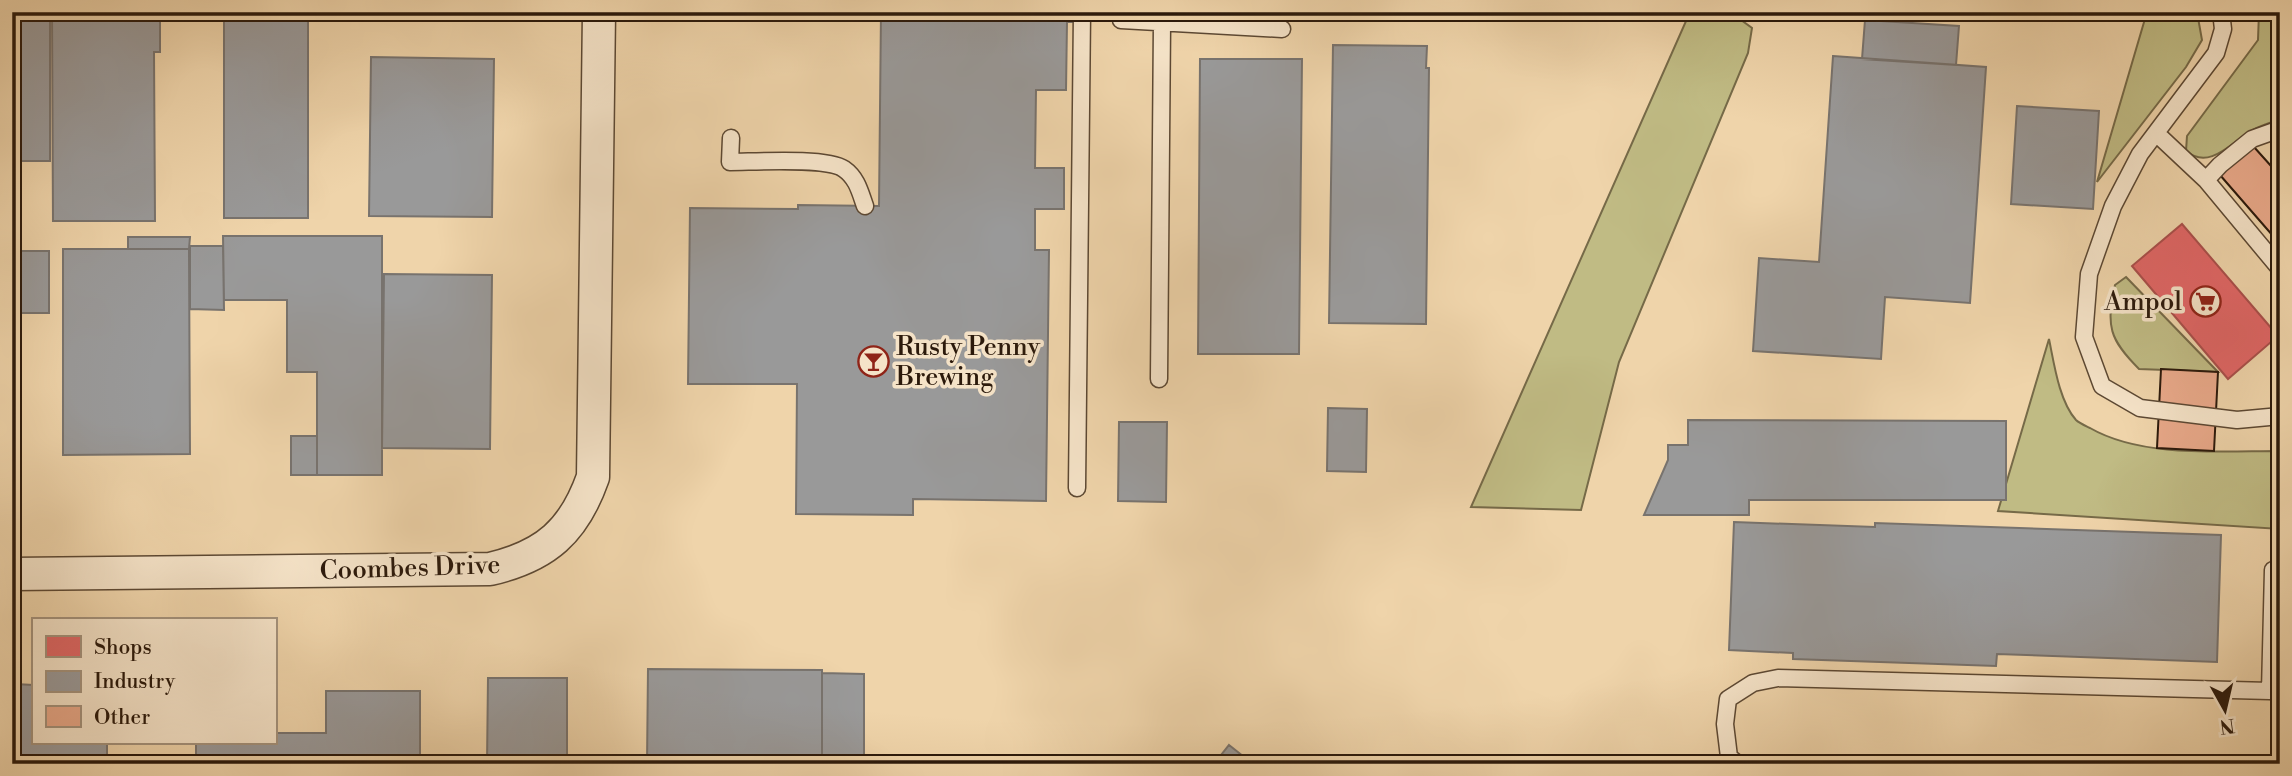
<svg xmlns="http://www.w3.org/2000/svg" width="2292" height="776" font-family="'Libre Bodoni',serif">
  <style>
    .green { fill: #c0bb84; stroke: #766a48; stroke-width: 2 }
    .shops { fill: #e06666; stroke: #aa4f4b; stroke-width: 2 }
    .industry { fill: #999; stroke: #78736e; stroke-width: 2 }
    .building { fill: #e9a98a; stroke: #2b190b; stroke-width: 2 }
    .lines { fill: none; stroke-linecap: round; stroke-linejoin: round }
    .lane-casing { stroke: #5c4833; stroke-width: 19 }
    .street-casing { stroke: #5c4833; stroke-width: 35 }
    .lane { stroke: #f5e3c8; stroke-width: 16 }
    .street { stroke: #f5e3c8; stroke-width: 32 }
    .labels { text-anchor: middle; stroke-width: 7; stroke-linejoin: round; paint-order: stroke }
    .poi-label { font-size: 26px; fill: #2b190b; stroke: #f5e3c8; text-anchor: end }
    .street-label { font-size: 26px; fill: #2b190b; stroke: #f5e3c8 }
  </style>
  <rect width="100%" height="100%" fill="#efd4aa"/>
  <filter id="stains"><feTurbulence type="fractalNoise" baseFrequency=".00286" numOctaves="4"/><feColorMatrix values="0 0 0 0 .2 0 0 0 0 .09 0 0 0 0 .02 0 0 0 .5 -.17"/></filter>
  <radialGradient id="worn" r=".72"><stop offset=".6" stop-color="#630" stop-opacity="0"/><stop offset="1" stop-color="#630" stop-opacity=".3"/></radialGradient>
  <path class="green" d="M 1690,12 L 1730,12 L 1752,28 L 1748,53 L 1619,362 L 1581,510 L 1471,507 Z
    M 2147,12 L 2197,12 L 2202,40 L 2186,67 L 2097,182 Z
    M 2259,12 L 2280,12 L 2280,119 C 2270,123 2258,126 2249,132 C 2230,144 2209,170 2186,151 L 2187,136 L 2258,40 Z
    M 2126,277 L 2218,372 L 2139,369 C 2109,339 2106,326 2115,285 Z
    M 2049,339 C 2054,363 2059,401 2076,420 C 2079,423 2086,426 2090,428 C 2142,458 2221,451 2280,451 L 2280,529 L 1998,511 Z"/>
  <path class="shops" d="M 2182,224 L 2278,336 L 2228,379 L 2132,266 Z"/>
  <path class="industry" d="M 12,12 L 50,12 L 50,161 L 12,161 Z
    M 52,12 L 136,12 L 136,21 L 160,21 L 160,52 L 154,52 L 155,221 L 53,221 Z
    M 224,12 L 308,12 L 308,218 L 224,218 Z
    M 881,12 L 1073,12 L 1072,22 L 1067,22 L 1066,90 L 1036,90 L 1035,168 L 1064,168 L 1064,209 L 1035,209 L 1035,250 L 1049,250 L 1046,501 L 913,499 L 913,515 L 796,514 L 797,384 L 688,384 L 690,208 L 798,209 L 798,205 L 879,206 Z
    M 1865,20 L 1959,26 L 1956,65 L 1862,59 Z
    M 1333,45 L 1427,46 L 1426,68 L 1429,68 L 1426,324 L 1329,323 Z
    M 1833,56 L 1986,67 L 1970,303 L 1885,297 L 1881,359 L 1753,351 L 1759,258 L 1819,262 Z
    M 371,57 L 494,59 L 492,217 L 369,216 Z
    M 1200,59 L 1302,59 L 1299,354 L 1198,354 Z
    M 2017,106 L 2099,111 L 2093,209 L 2011,204 Z
    M 223,236 L 382,236 L 382,475 L 317,475 L 317,372 L 287,372 L 287,300 L 224,300 Z
    M 128,237 L 190,237 L 189,249 L 128,249 Z
    M 190,246 L 223,246 L 224,310 L 190,309 Z
    M 63,249 L 189,249 L 190,454 L 63,455 Z
    M 12,251 L 49,251 L 49,313 L 12,313 Z
    M 384,274 L 492,275 L 490,449 L 382,448 Z
    M 1328,408 L 1367,409 L 1366,472 L 1327,471 Z
    M 1688,420 L 2006,421 L 2006,500 L 1749,500 L 1749,515 L 1644,515 L 1668,460 L 1668,445 L 1688,445 Z
    M 1119,422 L 1167,422 L 1166,502 L 1118,501 Z
    M 291,436 L 317,436 L 317,475 L 291,475 Z
    M 1734,522 L 1875,527 L 1875,523 L 2221,535 L 2217,662 L 1997,654 L 1996,666 L 1793,659 L 1793,653 L 1729,650 Z
    M 648,669 L 822,670 L 822,764 L 647,764 Z
    M 822,673 L 864,674 L 864,764 L 822,764 Z
    M 488,678 L 567,678 L 567,764 L 487,764 Z
    M 15,684 L 33,685 L 33,743 L 107,743 L 107,764 L 13,764 Z
    M 326,691 L 420,691 L 420,764 L 196,764 L 196,743 L 275,743 L 275,733 L 326,733 Z
    M 1229,745 L 1253,764 L 1214,764 Z"/>
  <path class="building" d="M 2254,147 L 2280,176 L 2280,244 L 2220,175 Z
    M 2161,369 L 2218,372 L 2214,451 L 2157,448 Z"/>
  <g class="lines">
    <defs>
      <path id="lane" d="M 1121,12 L 1121,20 L 1282,29
        M 2221,12 L 2223,29 L 2216,53 L 2140,154 L 2113,206 L 2089,274 L 2084,337 L 2102,386 L 2140,408 L 2237,420 L 2280,416
        M 2157,134 L 2206,180 L 2280,269
        M 731,138 L 730,162 C 754,162 826,157 844,169 C 857,178 860,192 865,206
        M 2206,180 L 2220,165 L 2252,139 L 2280,129
        M 1159,379 L 1162,23
        M 1077,488 L 1082,12
        M 2273,570 L 2270,691 L 2280,692
        M 1738,764 L 1729,757 L 1725,724 L 1728,699 L 1753,683 L 1778,678 L 2270,691"/>
      <path id="street" d="M 12,574 L 490,569 C 546,556 574,531 593,477 L 599,12"/>
    </defs>
    <use href="#lane" class="lane-casing"/>
    <use href="#street" class="street-casing"/>
    <use href="#lane" class="lane"/>
    <use href="#street" class="street"/>
  </g>
  <defs>
    <symbol id="supermarket-ring" viewBox="-11 -11 22 22"><circle r="9.5" fill="#f5e3c8" stroke="#8f2418" stroke-width="1.5"/><path d="M-6-5.5h2.5l.6 2H6L4.5 2H-2.5L-4.4-4H-6ZM-1.5 3.2a1.3 1.3 0 1 0 .1 0ZM3 3.2a1.3 1.3 0 1 0 .1 0Z" fill="#8f2418"/></symbol>
    <symbol id="bar-ring" viewBox="-11 -11 22 22"><circle r="9.5" fill="#f5e3c8" stroke="#8f2418" stroke-width="1.5"/><path d="M-6-5H6L.8 .8V4.5H3.5V6h-7V4.5H-.8V.8Z" fill="#8f2418"/></symbol>
  </defs>
  <g fill-rule="evenodd">
    <use href="#supermarket-ring" x="2188" y="284" width="35" height="35"/>
    <use href="#bar-ring" x="856" y="344" width="35" height="35"/>
  </g>
  <g class="labels">
    <g class="poi-label">
      <text x="2182" y="310">Ampol</text>
      <text x="896" y="355" text-anchor="start">Rusty Penny<tspan x="896" dy="30">Brewing</tspan></text>
    </g>
    <g class="street-label">
      <text transform="translate(410 567) rotate(-2)" y="9">Coombes Drive</text>
    </g>
  </g>
  <rect width="2292" height="776" fill="none" stroke="#efd4aa" stroke-width="42"/>
  <rect x="14" y="14" width="2264" height="748" fill="none" stroke="#2b190b" stroke-width="3.5"/>
  <rect x="21" y="21" width="2250" height="734" fill="none" stroke="#2b190b" stroke-width="2"/>
  <rect x="32" y="618" width="245" height="126" fill="#f5e3c8" stroke="#a4927c" stroke-width="2"/>
  <rect x="46" y="636" width="35" height="21" fill="#e06666" stroke="#a4927c" stroke-width="2"/>
  <text x="94" y="654" font-size="21" fill="#2b190b">Shops</text>
  <rect x="46" y="671" width="35" height="21" fill="#999999" stroke="#a4927c" stroke-width="2"/>
  <text x="94" y="688" font-size="21" fill="#2b190b">Industry</text>
  <rect x="46" y="706" width="35" height="21" fill="#e9a98a" stroke="#a4927c" stroke-width="2"/>
  <text x="94" y="724" font-size="21" fill="#2b190b">Other</text>
  <g transform="translate(2225 710) rotate(172)" stroke="#f5e3c8" stroke-width="5" paint-order="stroke">
  <path d="M0-5L12 26L0 18L-12 26Z" fill="#2b190b"/>
  <text y="-10" font-size="19" font-weight="bold" text-anchor="middle" fill="#2b190b">N</text>
  </g>
  <rect width="100%" height="100%" filter="url(#stains)"/>
  <rect width="100%" height="100%" fill="url(#worn)"/>
</svg>
